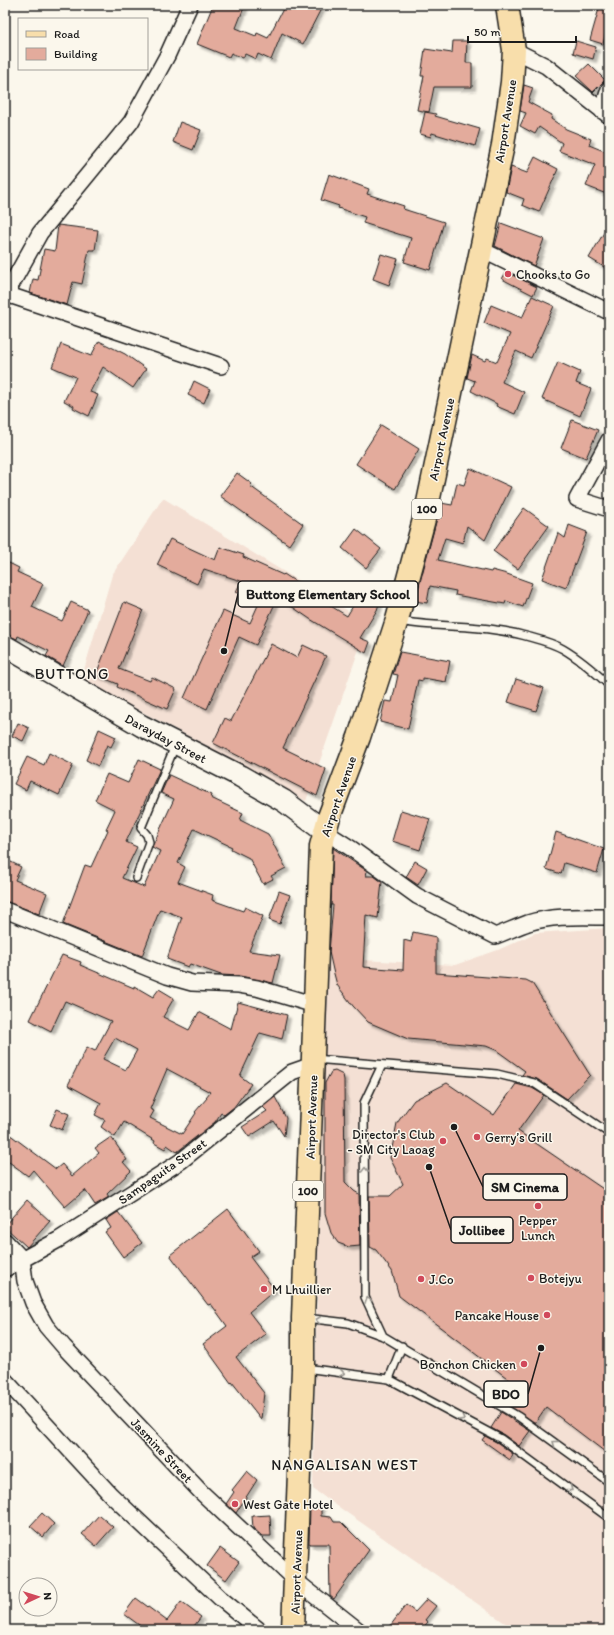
<svg xmlns="http://www.w3.org/2000/svg" width="614" height="1635" font-family="Itim,sans-serif">
  <style>
    .built { fill: #f4e0d4 }
    .building { fill: #e3ab9c; stroke: #1c1c1c; fill-rule: evenodd; filter: url(#shadow) }
    .lines { fill: none; stroke-linecap: round; stroke-linejoin: round }
    .lane-casing { stroke: #1c1c1c; stroke-width: 10 }
    .street-casing { stroke: #1c1c1c; stroke-width: 18 }
    .secondary-casing { stroke: #1c1c1c; stroke-width: 24 }
    .primary-casing { stroke: #1c1c1c; stroke-width: 25 }
    .lane { stroke: #fbf7ec; stroke-width: 7 }
    .street { stroke: #fbf7ec; stroke-width: 15 }
    .secondary { stroke: #fbf7ec; stroke-width: 21 }
    .primary { stroke: #f8deab; stroke-width: 22 }
    .oneway { stroke: #97948e }
    .poi-dot { fill: #d1495b; stroke: #fbf7ec; stroke-width: 1.5 }
    .labels { text-anchor: middle; stroke-width: 3; stroke-linejoin: round; paint-order: stroke }
    .shield { fill: #fbf7ec; stroke: #5f5e5a; stroke-width: 1 }
    .shield-label { font-size: 12px; font-weight: bold; fill: #1c1c1c }
    .street-label { font-size: 13px; fill: #1c1c1c; stroke: #fbf7ec }
    .poi-label { font-size: 13px; fill: #1c1c1c; stroke: #fbf7ec; text-anchor: start }
    .quarter-label { font-size: 15px; letter-spacing: 1px; fill: #1c1c1c; stroke: #fbf7ec }
    .leader { fill: none; stroke: #1c1c1c; stroke-width: 1.5 }
    .callout-dot { fill: #1c1c1c; stroke: #fbf7ec; stroke-width: 1.5 }
    .callout { fill: #fbf7ec; stroke: #1c1c1c; stroke-width: 1.5 }
    .callout-label { font-size: 14px; text-anchor: middle; font-weight: bold; fill: #1c1c1c }
  </style>
  <defs>
    <filter id="shadow"><feDropShadow dx="3.5" dy="3.5" stdDeviation="1" flood-color="#0004"/></filter>
  </defs>
  <rect width="100%" height="100%" fill="#fbf7ec"/>
  <filter id="ink" filterUnits="userSpaceOnUse"><feTurbulence type="fractalNoise" baseFrequency=".025" numOctaves="2"/><feDisplacementMap in="SourceGraphic" scale="8" xChannelSelector="R" yChannelSelector="G"/><feConvolveMatrix kernelMatrix="1 2 1 2 8 2 1 2 1" color-interpolation-filters="sRGB"/></filter>
  <g filter="url(#ink)">
    <path class="built" d="M 163,498 L 368,623 L 306,801 L 245,766 L 81,680 L 112,575 Z
      M 609,928 L 609,1630 L 515,1630 L 313,1489 L 324,958 L 455,965 L 498,950 L 535,933 Z"/>
    <path class="building" d="M 213,5 L 245,5 L 236,28 L 256,36 L 257,33 L 268,38 L 285,5 L 323,5 L 303,44 L 282,33 L 271,60 L 258,54 L 256,59 L 245,54 L 243,58 L 231,53 L 229,57 L 197,44 Z
      M 600,5 L 609,5 L 609,20 L 603,44 L 590,40 Z
      M 453,41 L 467,41 L 466,63 L 472,63 L 472,87 L 434,87 L 429,112 L 417,110 L 424,76 L 421,76 L 425,49 L 452,53 Z
      M 576,41 L 596,47 L 593,59 L 573,53 Z
      M 589,64 L 605,80 L 593,92 L 576,76 Z
      M 524,85 L 533,88 L 528,102 L 552,115 L 551,119 L 566,129 L 591,139 L 589,145 L 609,153 L 609,195 L 586,186 L 595,165 L 559,151 L 562,143 L 539,127 L 535,134 L 520,126 L 526,113 L 520,111 Z
      M 425,112 L 436,114 L 435,116 L 480,129 L 475,146 L 432,133 L 431,137 L 420,134 Z
      M 180,122 L 201,130 L 193,150 L 173,142 Z
      M 535,157 L 558,169 L 539,212 L 522,205 L 524,199 L 506,192 L 511,167 L 527,173 Z
      M 329,174 L 369,189 L 367,194 L 404,206 L 403,209 L 444,222 L 430,270 L 404,262 L 411,238 L 363,223 L 365,217 L 338,208 L 339,206 L 321,200 Z
      M 501,223 L 544,239 L 534,266 L 495,246 Z
      M 609,224 L 609,270 L 589,258 Z
      M 58,225 L 98,230 L 95,250 L 89,250 L 82,284 L 73,282 L 67,305 L 30,293 L 33,279 L 38,280 L 44,249 L 55,251 Z
      M 381,254 L 398,259 L 389,285 L 373,279 Z
      M 506,272 L 537,287 L 533,295 L 502,279 Z
      M 532,296 L 554,306 L 531,358 L 516,351 L 502,382 L 524,392 L 515,414 L 496,406 L 497,404 L 471,391 L 475,381 L 467,378 L 472,355 L 485,361 L 487,358 L 497,362 L 510,334 L 484,323 L 491,305 L 522,318 Z
      M 99,341 L 125,354 L 146,369 L 133,388 L 103,367 L 90,392 L 98,395 L 89,416 L 73,408 L 74,406 L 64,401 L 76,377 L 52,367 L 61,344 L 91,356 Z
      M 558,362 L 580,372 L 576,383 L 591,389 L 580,416 L 542,399 Z
      M 194,381 L 210,389 L 204,403 L 188,395 Z
      M 572,420 L 598,430 L 586,458 L 561,448 Z
      M 381,425 L 419,449 L 395,489 L 356,464 Z
      M 470,468 L 511,487 L 485,540 L 467,526 L 463,543 L 445,538 L 438,560 L 491,572 L 492,570 L 507,574 L 532,583 L 523,607 L 506,601 L 505,604 L 455,595 L 456,591 L 430,586 L 427,603 L 415,601 L 441,503 L 452,505 L 457,483 L 464,485 Z
      M 237,473 L 252,484 L 250,486 L 303,524 L 289,545 L 220,496 Z
      M 524,508 L 549,526 L 518,569 L 493,551 Z
      M 569,525 L 587,532 L 566,588 L 542,579 L 558,533 L 565,538 Z
      M 356,529 L 381,549 L 366,568 L 342,548 Z
      M 170,539 L 215,560 L 220,547 L 244,555 L 243,557 L 283,575 L 284,574 L 319,597 L 318,598 L 347,616 L 366,584 L 382,595 L 377,610 L 360,638 L 370,642 L 366,653 L 310,619 L 278,597 L 256,645 L 239,637 L 207,709 L 184,698 L 223,611 L 250,623 L 259,603 L 236,592 L 241,581 L 204,569 L 197,584 L 157,565 Z
      M 5,561 L 19,568 L 17,572 L 43,584 L 32,607 L 62,621 L 71,602 L 88,610 L 63,666 L 46,656 L 49,651 L 18,636 L 17,639 L 5,634 Z
      M 124,602 L 143,610 L 119,669 L 150,681 L 152,677 L 176,689 L 167,709 L 117,687 L 118,684 L 96,675 Z
      M 271,644 L 297,658 L 303,645 L 326,656 L 283,748 L 326,769 L 317,796 L 213,743 L 225,718 L 231,721 Z
      M 400,652 L 450,661 L 446,682 L 423,678 L 423,681 L 418,680 L 408,729 L 380,722 L 385,701 L 392,702 L 398,675 L 393,674 Z
      M 516,679 L 544,688 L 536,711 L 508,702 Z
      M 18,723 L 29,728 L 23,741 L 12,736 Z
      M 99,729 L 116,737 L 111,747 L 107,745 L 98,766 L 86,760 Z
      M 49,753 L 73,765 L 59,795 L 30,781 L 26,790 L 14,784 L 27,757 L 44,765 Z
      M 139,759 L 160,769 L 126,842 L 137,847 L 122,878 L 144,887 L 160,851 L 152,847 L 174,799 L 161,793 L 169,775 L 212,795 L 211,798 L 243,813 L 240,820 L 268,834 L 286,868 L 271,876 L 273,879 L 263,884 L 249,858 L 231,849 L 232,847 L 194,829 L 178,863 L 185,867 L 178,882 L 213,895 L 212,900 L 243,911 L 245,907 L 263,916 L 249,951 L 280,955 L 273,983 L 240,976 L 221,975 L 190,964 L 188,967 L 167,959 L 182,917 L 160,909 L 142,956 L 63,924 L 85,865 L 91,867 L 108,830 L 106,829 L 115,810 L 95,800 L 107,774 L 128,783 Z
      M 401,810 L 430,819 L 420,850 L 392,841 Z
      M 556,832 L 604,849 L 597,873 L 564,863 L 561,874 L 546,869 Z
      M 333,848 L 367,871 L 366,876 L 374,876 L 382,882 L 378,918 L 366,915 L 363,967 L 403,970 L 404,940 L 411,942 L 413,932 L 436,937 L 436,973 L 526,980 L 532,983 L 590,1075 L 567,1099 L 537,1079 L 522,1075 L 525,1071 L 496,1050 L 486,1046 L 408,1039 L 368,1022 L 353,1006 L 337,985 L 333,970 L 329,952 L 333,905 L 331,905 Z
      M 5,859 L 21,867 L 15,880 L 47,893 L 39,914 L 5,901 Z
      M 415,861 L 427,868 L 418,885 L 406,877 Z
      M 279,891 L 290,895 L 280,924 L 269,920 Z
      M 62,955 L 81,962 L 80,965 L 134,988 L 134,986 L 153,997 L 159,989 L 174,998 L 163,1017 L 189,1030 L 199,1012 L 231,1029 L 238,1002 L 287,1015 L 282,1039 L 260,1033 L 240,1076 L 251,1084 L 234,1107 L 224,1115 L 221,1113 L 215,1122 L 177,1152 L 167,1145 L 165,1149 L 154,1143 L 155,1141 L 124,1122 L 115,1137 L 101,1127 L 105,1120 L 95,1115 L 101,1103 L 68,1085 L 87,1047 L 95,1051 L 111,1021 L 65,1001 L 51,1031 L 30,1020 ZM 115,1038 L 137,1050 L 126,1070 L 103,1059 ZM 167,1069 L 210,1092 L 206,1097 L 207,1098 L 195,1112 L 196,1113 L 182,1134 L 150,1118 L 154,1111 L 150,1109 Z
      M 335,1071 L 343,1075 L 344,1080 L 345,1182 L 354,1191 L 359,1194 L 360,1246 L 349,1247 L 338,1243 L 331,1233 L 325,1213 L 325,1083 L 331,1072 Z
      M 447,1083 L 494,1115 L 516,1084 L 532,1088 L 544,1095 L 518,1131 L 609,1193 L 609,1455 L 546,1407 L 535,1423 L 507,1404 L 519,1387 L 399,1296 L 392,1271 L 376,1250 L 370,1247 L 369,1196 L 390,1196 L 403,1184 L 390,1158 L 397,1123 L 414,1100 Z
      M 275,1097 L 286,1118 L 284,1136 L 274,1121 L 249,1137 L 242,1127 L 267,1111 L 263,1107 Z
      M 57,1109 L 69,1114 L 62,1130 L 50,1125 Z
      M 5,1131 L 56,1169 L 62,1164 L 72,1176 L 99,1153 L 95,1148 L 111,1137 L 127,1160 L 123,1162 L 131,1171 L 107,1194 L 109,1197 L 95,1205 L 85,1190 L 65,1207 L 33,1170 L 28,1176 L 5,1159 Z
      M 27,1200 L 50,1221 L 27,1247 L 5,1227 L 5,1225 Z
      M 228,1209 L 259,1251 L 250,1257 L 275,1290 L 249,1312 L 266,1334 L 236,1357 L 264,1393 L 261,1419 L 232,1382 L 231,1383 L 203,1344 L 227,1326 L 211,1304 L 208,1305 L 170,1255 Z
      M 118,1212 L 142,1243 L 123,1257 L 105,1232 L 111,1228 L 106,1220 Z
      M 501,1412 L 530,1431 L 519,1446 L 504,1435 L 491,1428 Z
      M 485,1436 L 498,1443 L 513,1454 L 510,1460 L 482,1440 Z
      M 247,1471 L 257,1480 L 236,1513 L 226,1504 L 234,1492 L 232,1490 Z
      M 310,1506 L 321,1507 L 321,1516 L 331,1517 L 334,1522 L 341,1522 L 369,1550 L 334,1599 L 330,1596 L 329,1544 L 309,1544 Z
      M 42,1513 L 54,1524 L 43,1537 L 30,1526 Z
      M 99,1515 L 113,1527 L 96,1546 L 82,1534 Z
      M 270,1515 L 271,1536 L 262,1536 L 253,1528 L 252,1516 Z
      M 220,1548 L 239,1562 L 226,1580 L 207,1566 Z
      M 136,1598 L 167,1621 L 181,1602 L 201,1617 L 191,1630 L 146,1630 L 124,1614 Z
      M 427,1599 L 436,1606 L 425,1620 L 428,1622 L 421,1630 L 387,1630 L 406,1605 L 415,1612 Z"/>
    <g class="lines">
      <defs>
        <path id="lane" d="M 399,621 C 432,627 464,625 496,630 C 513,632 549,641 563,649 C 580,659 595,672 609,685
          M 136,878 L 149,842 L 147,835 L 141,828 L 175,746
          M 314,1059 L 497,1074 L 534,1083 L 609,1133
          M 382,1065 L 364,1103 L 365,1297 L 383,1336
          M 305,1318 L 348,1323 L 383,1336 L 519,1417 L 609,1482
          M 305,1368 L 389,1379 L 501,1439 L 609,1518
          M 389,1379 L 402,1346"/>
        <path id="street" d="M 514,50 L 546,66 L 609,116
          M 602,111 L 609,89
          M 482,250 L 609,312
          M 6,294 L 221,366
          M 5,299 L 6,294 L 40,233 L 131,122 L 167,56 L 190,5
          M 609,440 L 577,499 L 609,509
          M 324,831 L 352,849 L 417,896 L 495,936 C 506,932 517,927 528,923 C 554,915 582,917 609,917
          M 5,910 L 167,976 L 192,983 L 239,985 L 257,988 L 315,1005
          M 5,1241 L 22,1259 L 25,1281 L 33,1303 L 46,1326 L 64,1347 L 201,1492 L 296,1581 L 358,1630
          M 5,1269 L 58,1240 L 181,1161 L 292,1072 L 312,1065
          M 5,1380 L 111,1495 L 220,1598 L 259,1630"/>
        <path id="secondary" d="M 5,646 L 142,726 L 240,776 L 284,801 L 324,831"/>
        <path id="primary" d="M 293,1630 L 303,1368 L 303,1318 L 321,846 L 329,817 L 359,737 L 397,620 L 426,512 L 503,145 L 512,82 L 514,50 L 507,5"/>
      </defs>
      <use href="#lane" class="lane-casing"/>
      <use href="#street" class="street-casing"/>
      <use href="#secondary" class="secondary-casing"/>
      <use href="#primary" class="primary-casing"/>
      <use href="#lane" class="lane"/>
      <use href="#street" class="street"/>
      <use href="#secondary" class="secondary"/>
      <use href="#primary" class="primary"/>
    </g>
    <defs><path id="oneway-chevron" d="M-2-3.5L2.5 0L-2 3.5" fill="none" stroke-width="1.6" stroke-linecap="round" stroke-linejoin="round"/></defs>
    <g class="oneway">
      <use href="#oneway-chevron" transform="translate(365 1170) rotate(-90)"/>
      <use href="#oneway-chevron" transform="translate(368 1300) rotate(-108)"/>
      <use href="#oneway-chevron" transform="translate(318 1320) rotate(-173)"/>
      <use href="#oneway-chevron" transform="translate(342 1373) rotate(8)"/>
      <use href="#oneway-chevron" transform="translate(462 1418) rotate(28)"/>
      <use href="#oneway-chevron" transform="translate(555 1443) rotate(-144)"/>
      <use href="#oneway-chevron" transform="translate(570 1489) rotate(36)"/>
    </g>
  </g>
  <g class="poi-dot">
    <circle cx="508" cy="274" r="4"/>
    <circle cx="477" cy="1137" r="4"/>
    <circle cx="443" cy="1141" r="4"/>
    <circle cx="538" cy="1206" r="4"/>
    <circle cx="531" cy="1278" r="4"/>
    <circle cx="421" cy="1279" r="4"/>
    <circle cx="264" cy="1289" r="4"/>
    <circle cx="547" cy="1315" r="4"/>
    <circle cx="524" cy="1364" r="4"/>
    <circle cx="235" cy="1504" r="4"/>
  </g>
  <g class="labels">
    <g class="shield">
      <rect x="412" y="499" width="30" height="20" rx="3"/>
      <rect x="293" y="1181" width="30" height="20" rx="3"/>
    </g>
    <g class="shield-label">
      <text x="427" y="513">100</text>
      <text x="308" y="1195">100</text>
    </g>
    <g class="street-label">
      <text transform="translate(505 121) rotate(-81)" y="5">Airport Avenue</text>
      <text transform="translate(441 439) rotate(-78)" y="5">Airport Avenue</text>
      <text transform="translate(166 738) rotate(28)" y="5">Darayday Street</text>
      <text transform="translate(338 796) rotate(-71)" y="5">Airport Avenue</text>
      <text transform="translate(311 1117) rotate(-88)" y="5">Airport Avenue</text>
      <text transform="translate(162 1171) rotate(-35)" y="5">Sampaguita Street</text>
      <text transform="translate(162 1450) rotate(47)" y="5">Jasmine Street</text>
      <text transform="translate(296 1572) rotate(-88)" y="5">Airport Avenue</text>
    </g>
    <g class="poi-label">
      <text x="516" y="279">Chooks to Go</text>
      <text x="435" y="1139" text-anchor="end">Director's Club<tspan x="435" dy="15">- SM City Laoag</tspan></text>
      <text x="485" y="1142">Gerry’s Grill</text>
      <text x="538" y="1225" text-anchor="middle">Pepper<tspan x="538" dy="15">Lunch</tspan></text>
      <text x="539" y="1283">Botejyu</text>
      <text x="429" y="1284">J.Co</text>
      <text x="272" y="1294">M Lhuillier</text>
      <text x="539" y="1320" text-anchor="end">Pancake House</text>
      <text x="516" y="1369" text-anchor="end">Bonchon Chicken</text>
      <text x="243" y="1509">West Gate Hotel</text>
    </g>
    <g class="quarter-label">
      <text x="72" y="679">BUTTONG</text>
      <text x="345" y="1470">NANGALISAN WEST</text>
    </g>
  </g>
  <path class="leader" d="M224 651L238 594M454 1127L483 1187M429 1167L451 1230M541 1348L528 1394"/>
  <g class="callout-dot">
    <circle cx="224" cy="651" r="4"/>
    <circle cx="454" cy="1127" r="4"/>
    <circle cx="429" cy="1167" r="4"/>
    <circle cx="541" cy="1348" r="4"/>
  </g>
  <g class="callout">
    <rect x="238" y="581" width="180" height="26" rx="4"/>
    <rect x="483" y="1174" width="84" height="26" rx="4"/>
    <rect x="451" y="1217" width="62" height="26" rx="4"/>
    <rect x="484" y="1381" width="44" height="26" rx="4"/>
  </g>
  <g class="callout-label">
    <text x="328" y="599">Buttong Elementary School</text>
    <text x="525" y="1192">SM Cinema</text>
    <text x="482" y="1235">Jollibee</text>
    <text x="506" y="1399">BDO</text>
  </g>
  <rect width="614" height="1635" fill="none" stroke="#fbf7ec" stroke-width="20"/>
  <rect x="10" y="10" width="594" height="1615" fill="none" stroke="#1c1c1c" stroke-width="1.5" filter="url(#ink)"/>
  <rect x="18" y="18" width="130" height="52" fill="#fbf7ec" stroke="#a29f99"/>
  <rect x="26" y="31" width="20" height="6" fill="#f8deab" stroke="#a29f99"/>
  <text x="54" y="38" font-size="12" fill="#1c1c1c">Road</text>
  <rect x="26" y="48" width="20" height="12" fill="#e3ab9c" stroke="#a29f99"/>
  <text x="54" y="58" font-size="12" fill="#1c1c1c">Building</text>
  <g transform="translate(38 1597) rotate(86)"><circle r="19" fill="#fbf7ec" stroke="#a29f99"/>
  <path d="M0-3L7 15L0 10L-7 15Z" fill="#d1495b"/>
  <text y="-6" font-size="11" font-weight="bold" text-anchor="middle" fill="#1c1c1c">N</text>
  </g>
  <path d="M468 36v6h108v-6" fill="none" stroke="#1c1c1c" stroke-width="2"/>
  <text x="474" y="36" font-size="12" fill="#1c1c1c" stroke="#fbf7ec" stroke-width="3" paint-order="stroke">50 m</text>
</svg>
